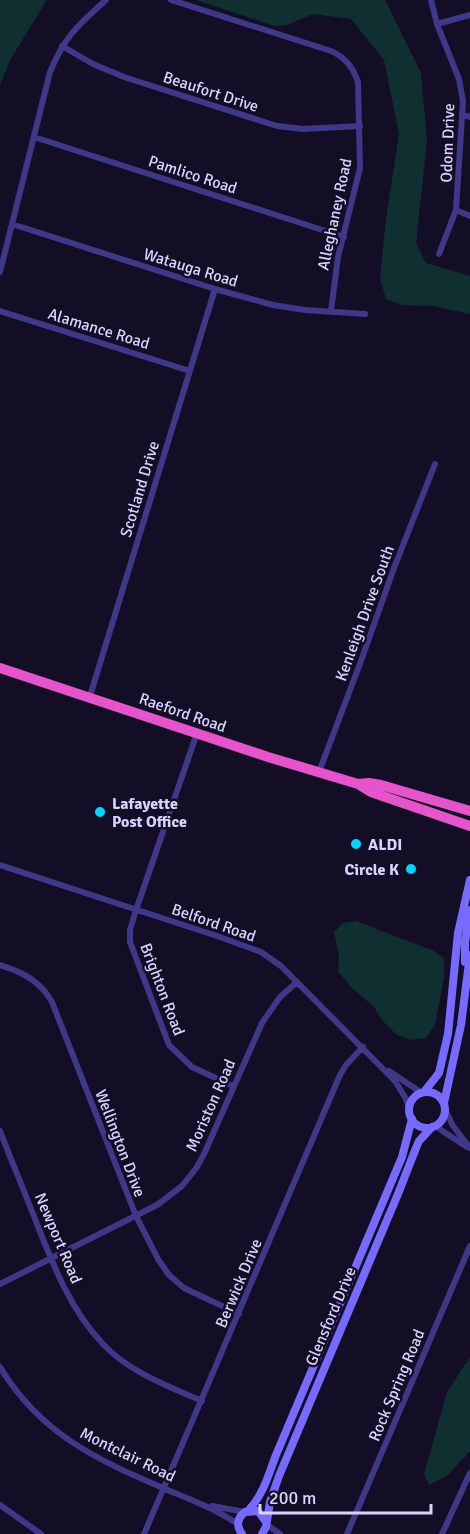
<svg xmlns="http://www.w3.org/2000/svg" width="470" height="1534" font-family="Signika,sans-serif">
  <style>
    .green { fill: #102f30 }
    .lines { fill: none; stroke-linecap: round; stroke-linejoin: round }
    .minor { stroke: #3f3787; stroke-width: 6 }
    .secondary { stroke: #776aff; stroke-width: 8 }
    .trunk { stroke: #e654cb; stroke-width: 10 }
    .poi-dot { fill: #00d4fe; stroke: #130e26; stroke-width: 2 }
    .labels { text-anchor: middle; stroke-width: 5; stroke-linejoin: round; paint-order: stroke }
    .street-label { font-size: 16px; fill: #dbd3ff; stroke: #130e26 }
    .poi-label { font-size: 16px; font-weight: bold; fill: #dbd3ff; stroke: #130e26; text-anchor: start }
  </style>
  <rect width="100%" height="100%" fill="#130e26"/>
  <path class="green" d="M 0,0 L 47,0 L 10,60 L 0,85 Z
    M 196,0 L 385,0 L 421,73 L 427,141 L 416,243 L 426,263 L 470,276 L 470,314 L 433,306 L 402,305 L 386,299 L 380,278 L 386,219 L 399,134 L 384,60 L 351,19 L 313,14 L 287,25 L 274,26 Z
    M 356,921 L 434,951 L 444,958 L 444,978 L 435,1025 L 426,1038 L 411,1040 L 397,1035 L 383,1021 L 374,1007 L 351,987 L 338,971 L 339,955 L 334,932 L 343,923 Z
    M 470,1357 L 470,1451 L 447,1476 L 429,1485 L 424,1474 L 447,1392 Z"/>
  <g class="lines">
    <path class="minor" d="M 171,0 L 331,51 C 345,57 353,67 358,82 L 360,168 L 338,257 L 331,311
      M 431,0 L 437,24 L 459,79 L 463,101 L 456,210 L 439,254
      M 437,24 L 470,15
      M 62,46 L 93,64 L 124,77 L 277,126 L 303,129 L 360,126
      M 462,114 L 470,117
      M 34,137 L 344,237
      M 456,210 L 470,216
      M 12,224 L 215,289 L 273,305 L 305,310 L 365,314
      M 0,272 L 50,72 C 65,36 78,25 106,0
      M 0,311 L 190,371
      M 90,696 L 215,289
      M 197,733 L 136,910 L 130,930 L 130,942 L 169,1045 L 192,1067 L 233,1086
      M 319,772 L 361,661 L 394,568 L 435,464
      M 0,865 L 217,936 L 261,952 L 281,966 L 395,1081 L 406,1099 L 409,1108
      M 0,965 C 23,972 40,981 52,1002 L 136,1216 L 158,1259 L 169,1275 L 184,1288 L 239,1314
      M 389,1071 L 422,1093
      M 445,1109 L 453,1126 L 470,1148
      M 435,1126 L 467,1147
      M 0,1131 C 12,1162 25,1193 37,1224 C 54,1267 71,1311 103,1344 C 129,1372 168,1386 202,1401
      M 0,1284 L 157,1205 L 182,1186 L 197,1167 L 204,1154 L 262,1023 L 280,997 L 297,982
      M 0,1367 C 40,1433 95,1459 163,1488 C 189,1499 214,1508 238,1524
      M 0,1505 L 41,1534
      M 212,1506 L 245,1512
      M 266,1524 L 280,1534
      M 144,1534 L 340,1075 L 346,1065 L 363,1047
      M 347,1534 L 470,1246
      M 442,1534 L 470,1473"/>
    <path class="secondary" d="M 465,962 L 465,943 L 470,910
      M409 1110a18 18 0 1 1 36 0a18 18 0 1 1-36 0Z
      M 424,1092 L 439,1073 L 448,1034 L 458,933 L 470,880
      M 444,1103 L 461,1025 L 470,955
      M 249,1510 C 264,1493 268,1476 276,1455 L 402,1157 L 412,1119
      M 242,1534 C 236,1526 237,1518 245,1512 L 258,1511 L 266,1522
      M 262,1534 L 266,1527 L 270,1502 L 279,1476 L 398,1194 L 416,1148 L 419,1141 L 432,1127"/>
    <path class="trunk" d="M 0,668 L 268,757 L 358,784 L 371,792 L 470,826
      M 358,784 L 369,783 L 381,785 L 470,811"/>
  </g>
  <g class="poi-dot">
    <circle cx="100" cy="812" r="6"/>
    <circle cx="356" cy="844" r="6"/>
    <circle cx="411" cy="869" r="6"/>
  </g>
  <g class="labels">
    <g class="street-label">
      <text transform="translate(211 91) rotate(18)" y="6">Beaufort Drive</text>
      <text transform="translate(447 143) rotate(-88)" y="6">Odom Drive</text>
      <text transform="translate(193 174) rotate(18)" y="6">Pamlico Road</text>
      <text transform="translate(334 214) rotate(-78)" y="6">Alleghaney Road</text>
      <text transform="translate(191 267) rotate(17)" y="6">Watauga Road</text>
      <text transform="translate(99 328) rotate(17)" y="6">Alamance Road</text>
      <text transform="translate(139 489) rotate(-73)" y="6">Scotland Drive</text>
      <text transform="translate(364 613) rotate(-70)" y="6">Kenleigh Drive South</text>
      <text transform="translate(183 712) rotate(19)" y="6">Raeford Road</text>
      <text transform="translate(214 922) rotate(19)" y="6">Belford Road</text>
      <text transform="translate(163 989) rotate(69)" y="6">Brighton Road</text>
      <text transform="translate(210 1105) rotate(-66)" y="6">Moriston Road</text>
      <text transform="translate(121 1143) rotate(69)" y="6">Wellington Drive</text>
      <text transform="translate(59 1238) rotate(67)" y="6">Newport Road</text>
      <text transform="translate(238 1283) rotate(-67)" y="6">Berwick Drive</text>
      <text transform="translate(330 1316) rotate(-67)" y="6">Glensford Drive</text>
      <text transform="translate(396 1385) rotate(-67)" y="6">Rock Spring Road</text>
      <text transform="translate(128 1454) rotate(26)" y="6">Montclair Road</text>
    </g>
    <g class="poi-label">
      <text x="112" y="809">Lafayette<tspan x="112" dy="18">Post Office</tspan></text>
      <text x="368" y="850">ALDI</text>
      <text x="399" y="875" text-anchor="end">Circle K</text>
    </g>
  </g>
  <path d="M260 1504v9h171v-9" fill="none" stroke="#dbd3ff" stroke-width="3"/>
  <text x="269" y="1504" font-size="18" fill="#dbd3ff" stroke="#130e26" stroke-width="4.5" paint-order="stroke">200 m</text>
</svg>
